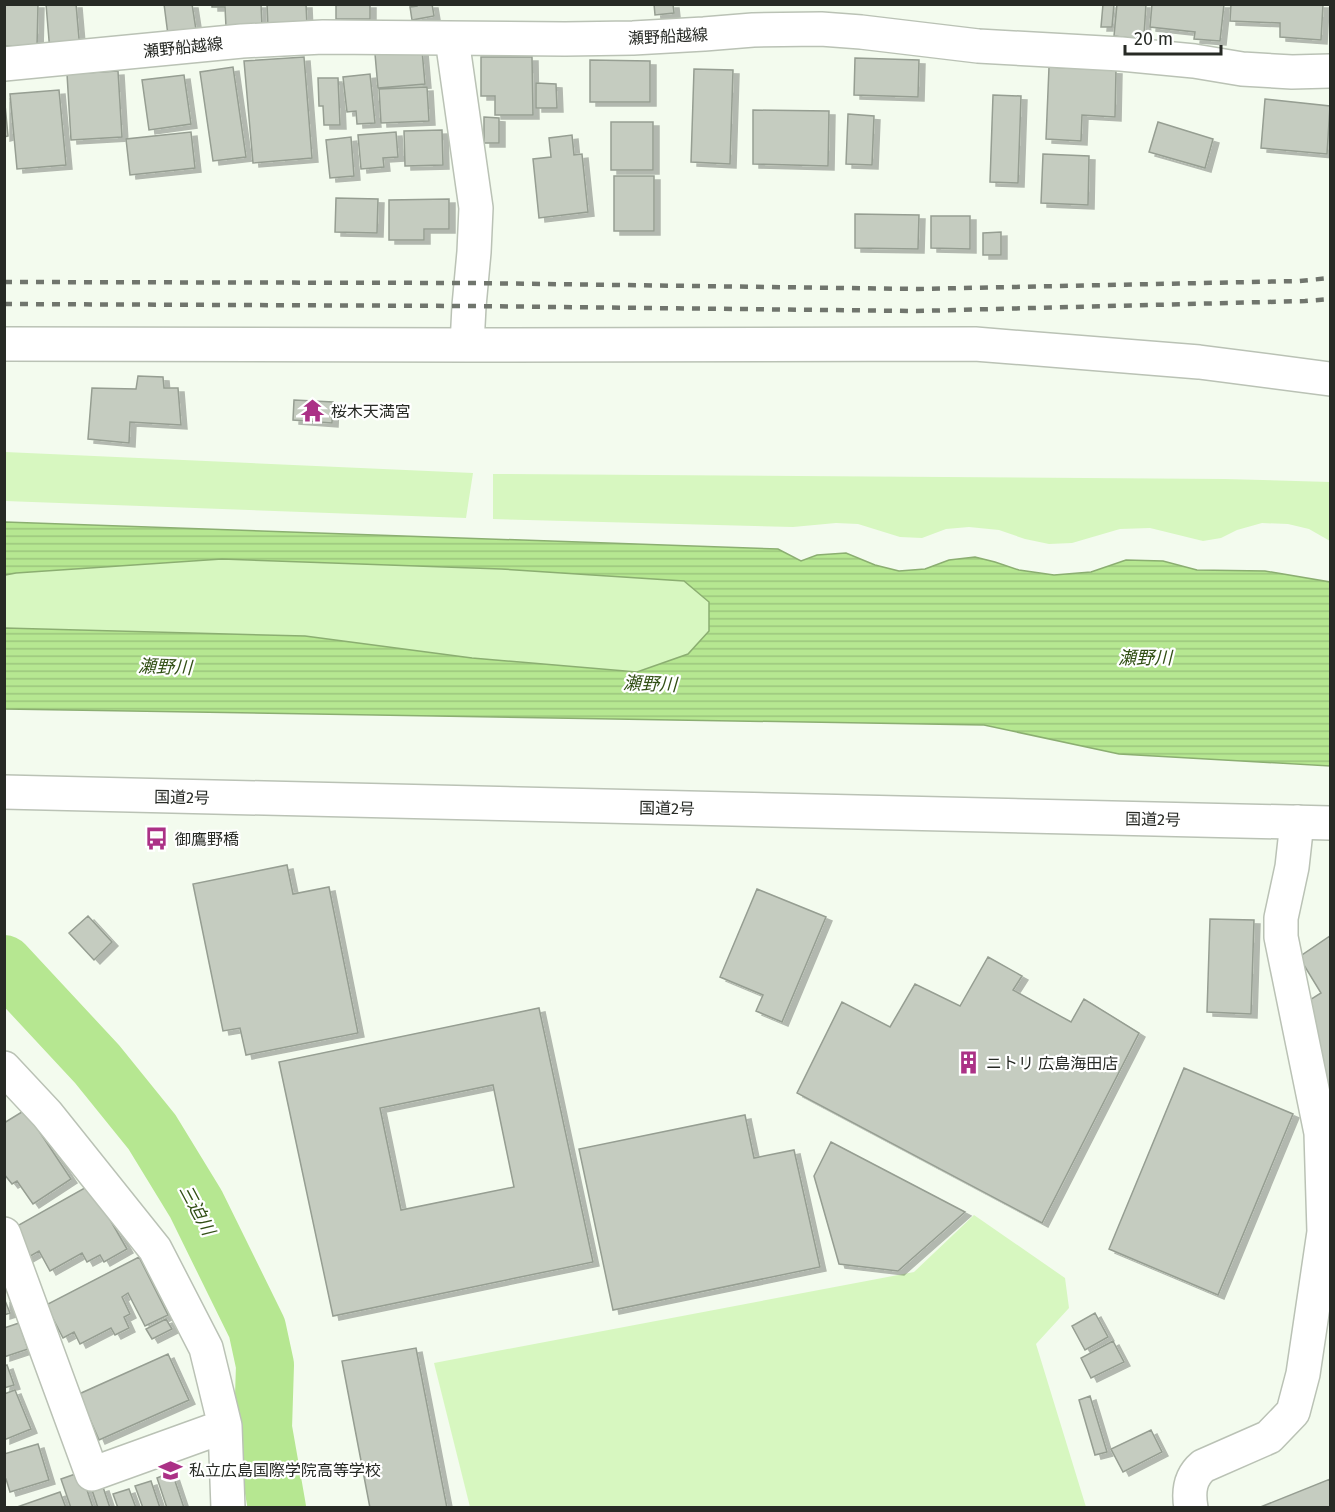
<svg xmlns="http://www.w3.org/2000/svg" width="1335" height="1512" font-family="'Fira Sans','Noto Sans JP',sans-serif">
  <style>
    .green { fill: #d7f7c0 }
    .water { fill: url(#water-rules); stroke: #8bae71; stroke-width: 1.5 }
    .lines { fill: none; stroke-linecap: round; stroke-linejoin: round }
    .river { stroke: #b6e791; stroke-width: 58 }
    .building { fill: #c5ccc0; stroke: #969e92; stroke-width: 1.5; fill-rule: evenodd; filter: url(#shadow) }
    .minor-casing { stroke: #bac2b5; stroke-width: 36 }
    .major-casing { stroke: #bac2b5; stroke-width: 36 }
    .highway-casing { stroke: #bac2b5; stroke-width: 36 }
    .minor { stroke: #fff; stroke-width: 33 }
    .major { stroke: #fff; stroke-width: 33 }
    .highway { stroke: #fff; stroke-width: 33 }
    .rail { stroke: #70756d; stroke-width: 4.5; stroke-dasharray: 8 8; stroke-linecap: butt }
    .labels { text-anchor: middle; stroke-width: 4.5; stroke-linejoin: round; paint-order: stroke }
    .street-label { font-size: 16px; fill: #272a25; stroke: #fff }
    .poi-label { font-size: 16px; fill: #272a25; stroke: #fff; text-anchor: start }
    .water-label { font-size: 18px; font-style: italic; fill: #325015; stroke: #fff }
  </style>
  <defs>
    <pattern id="water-rules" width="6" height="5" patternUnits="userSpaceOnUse" patternTransform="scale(1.5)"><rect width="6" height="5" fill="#b6e791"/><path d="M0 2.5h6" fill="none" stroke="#9cc67d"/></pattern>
    <filter id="shadow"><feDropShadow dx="6" dy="4" stdDeviation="0" flood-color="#0004"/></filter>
  </defs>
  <rect width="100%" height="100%" fill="#f3fbee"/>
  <path class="green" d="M 5,452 L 473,473 L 466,518 L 5,501 Z
    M 493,474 L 1225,479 L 1330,482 L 1330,541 L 1309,529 L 1288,524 L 1262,523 L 1237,530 L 1221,538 L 1203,541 L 1150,528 L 1120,529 L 1072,543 L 1049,544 L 1025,539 L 999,530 L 969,527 L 946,529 L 922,538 L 900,537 L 858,524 L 836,523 L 793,527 L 493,519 Z
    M 222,559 L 501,569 L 684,581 L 709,602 L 709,631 L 688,654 L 637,672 L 472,658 L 305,636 L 5,628 L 5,575 L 16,573 Z
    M 974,1215 L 1065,1278 L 1069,1308 L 1036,1344 L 1086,1507 L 470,1507 L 434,1363 L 914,1272 Z"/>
  <path class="water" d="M 5,522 L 778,549 L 801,561 L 817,555 L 846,553 L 875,565 L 899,571 L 925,569 L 949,560 L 975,557 L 995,562 L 1019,570 L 1054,575 L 1091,572 L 1126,560 L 1163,561 L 1197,570 L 1265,571 L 1330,582 L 1330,766 L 1119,754 L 984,725 L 5,709 L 5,628 L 305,636 L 472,658 L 637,672 L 688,654 L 709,631 L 709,602 L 684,581 L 501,569 L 222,559 L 16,573 L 5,575 Z"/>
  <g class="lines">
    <path class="river" d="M 4,964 L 97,1064 L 152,1132 L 196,1204 L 257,1328 L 265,1365 L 263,1428 L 277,1508"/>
  </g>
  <path class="building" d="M 4,4 L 38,4 L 37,47 L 4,46 Z
    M 46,4 L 76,4 L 80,50 L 50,52 Z
    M 164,4 L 192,4 L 196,30 L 168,35 Z
    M 212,4 L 261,4 L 262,26 L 226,27 L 225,7 L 212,7 Z
    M 267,4 L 306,4 L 307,26 L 268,28 Z
    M 336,4 L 370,4 L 370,19 L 336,19 Z
    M 417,4 L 432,4 L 434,16 L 412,20 L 410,7 L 417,6 Z
    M 654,4 L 673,4 L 674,13 L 655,15 Z
    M 1103,4 L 1114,4 L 1112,27 L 1101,27 Z
    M 1117,4 L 1146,4 L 1144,35 L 1138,34 L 1137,39 L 1114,36 Z
    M 1152,4 L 1224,4 L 1220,41 L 1194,39 L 1195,32 L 1150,27 Z
    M 1231,4 L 1323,4 L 1321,40 L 1280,37 L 1280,23 L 1230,21 Z
    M 422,50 L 425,84 L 378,88 L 375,54 Z
    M 304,57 L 312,158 L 253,163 L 244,61 Z
    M 481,57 L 532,57 L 533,115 L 495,115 L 495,96 L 481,96 Z
    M 855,58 L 919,60 L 918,97 L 854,95 Z
    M 590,60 L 650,61 L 650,102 L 590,102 Z
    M 233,67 L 246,157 L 213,161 L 200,72 Z
    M 1049,67 L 1116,70 L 1115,117 L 1082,115 L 1081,141 L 1046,139 Z
    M 694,69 L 733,70 L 730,164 L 691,162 Z
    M 118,71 L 122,137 L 71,140 L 67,74 Z
    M 370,74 L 375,123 L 357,124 L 356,111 L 347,112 L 343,77 Z
    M 184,75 L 191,124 L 149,130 L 142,80 Z
    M 318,78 L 338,78 L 340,125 L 324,125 L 323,106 L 319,106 Z
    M 536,83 L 556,84 L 557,108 L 536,108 Z
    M 427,87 L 429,121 L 381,123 L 379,89 Z
    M 59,90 L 66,165 L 17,169 L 10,94 Z
    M 4,94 L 8,136 L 4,137 Z
    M 993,95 L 1021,96 L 1018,183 L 990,182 Z
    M 1265,99 L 1330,106 L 1327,154 L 1261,148 Z
    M 753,110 L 829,111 L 828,166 L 753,164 Z
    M 848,114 L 874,116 L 872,165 L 846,164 Z
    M 484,117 L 499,118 L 499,143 L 484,143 Z
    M 611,122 L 653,122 L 653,170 L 611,170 Z
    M 1158,122 L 1213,139 L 1205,168 L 1149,152 Z
    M 442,130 L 443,165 L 405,166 L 404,131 Z
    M 191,132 L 195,168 L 130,175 L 126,139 Z
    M 396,132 L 398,157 L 383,158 L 384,167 L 361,169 L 358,135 Z
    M 572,135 L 574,155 L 582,154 L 588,212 L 539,218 L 533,159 L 551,157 L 549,138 Z
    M 351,137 L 354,176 L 330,178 L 326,140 Z
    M 1043,154 L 1089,156 L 1088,205 L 1041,203 Z
    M 614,176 L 654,176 L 654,231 L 614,231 Z
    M 336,198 L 378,199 L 377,233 L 335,232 Z
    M 449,199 L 449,229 L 424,229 L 424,240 L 389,240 L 389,200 Z
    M 855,214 L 919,215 L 918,249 L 855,248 Z
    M 931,216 L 970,216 L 970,249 L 931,248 Z
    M 1001,232 L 1001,255 L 983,255 L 983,233 Z
    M 138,376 L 163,377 L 164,388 L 178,388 L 181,425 L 130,422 L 129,443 L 88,439 L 92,388 L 136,389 Z
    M 294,400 L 333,402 L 332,423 L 293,420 Z
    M 287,865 L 293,894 L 329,887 L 358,1033 L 246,1055 L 240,1028 L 223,1031 L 193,884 Z
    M 757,889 L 826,917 L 782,1022 L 756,1011 L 763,995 L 720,977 Z
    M 88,916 L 112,942 L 94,960 L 69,933 Z
    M 1210,919 L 1254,920 L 1251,1014 L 1207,1012 Z
    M 1330,936 L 1330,1126 L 1308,1001 L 1321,993 L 1299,957 Z
    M 988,957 L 1022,976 L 1013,990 L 1071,1022 L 1084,999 L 1139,1033 L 1042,1223 L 797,1093 L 842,1002 L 890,1027 L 915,984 L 960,1006 Z
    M 539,1008 L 593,1262 L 333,1316 L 279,1062 ZM 493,1085 L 514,1187 L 401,1210 L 380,1108 Z
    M 1184,1068 L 1293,1114 L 1218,1295 L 1109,1249 Z
    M 25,1110 L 71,1179 L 33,1204 L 17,1181 L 12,1184 L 4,1174 L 4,1123 Z
    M 745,1115 L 754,1158 L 794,1150 L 820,1267 L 613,1310 L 579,1149 Z
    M 831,1142 L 965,1212 L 898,1271 L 839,1264 L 814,1176 Z
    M 90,1185 L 127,1249 L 104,1262 L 100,1255 L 87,1262 L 82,1253 L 50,1271 L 39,1251 L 27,1258 L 17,1226 Z
    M 139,1257 L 168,1315 L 145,1326 L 128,1293 L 122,1297 L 130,1314 L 124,1317 L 129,1328 L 115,1335 L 111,1328 L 80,1344 L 74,1332 L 63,1338 L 46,1305 Z
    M 4,1298 L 10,1313 L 4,1315 Z
    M 1095,1313 L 1108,1337 L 1085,1350 L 1072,1326 Z
    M 166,1319 L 172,1329 L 152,1339 L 146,1329 Z
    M 19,1323 L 28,1349 L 4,1357 L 4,1328 Z
    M 1113,1341 L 1124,1362 L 1091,1378 L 1081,1358 Z
    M 416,1348 L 447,1508 L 370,1508 L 342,1361 Z
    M 168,1354 L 189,1400 L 99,1440 L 79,1394 Z
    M 7,1365 L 14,1385 L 4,1388 L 4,1366 Z
    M 15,1390 L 31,1429 L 4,1440 L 4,1394 Z
    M 1090,1396 L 1107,1452 L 1095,1455 L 1079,1400 Z
    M 1151,1430 L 1162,1452 L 1123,1472 L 1111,1449 Z
    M 38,1444 L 49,1480 L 10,1492 L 6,1479 L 4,1479 L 4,1454 Z
    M 81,1472 L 93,1508 L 71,1508 L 61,1479 Z
    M 172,1472 L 184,1508 L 167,1508 L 157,1478 Z
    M 1330,1479 L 1330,1508 L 1258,1508 Z
    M 151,1481 L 160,1508 L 143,1508 L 135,1486 Z
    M 103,1487 L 110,1508 L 98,1508 L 92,1490 Z
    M 129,1489 L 136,1508 L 118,1508 L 113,1494 Z
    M 60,1492 L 66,1508 L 17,1508 L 17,1507 Z"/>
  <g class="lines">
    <defs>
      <path id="minor" d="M 452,39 L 476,208 L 474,252 L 469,306 L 467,345
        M 4,344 L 467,345 L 975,344 L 1199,362 L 1330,379
        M 4,1068 L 47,1114 L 155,1249 L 206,1348 L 225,1426 L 228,1508
        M 4,1234 L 92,1474 L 225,1426
        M 1191,1508 C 1188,1491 1190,1477 1203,1466 L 1269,1437 L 1293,1412 L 1303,1374 L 1324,1232 L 1321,1133 L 1281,937 L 1281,918 L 1292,867 L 1297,822"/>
      <path id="major" d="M 4,64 L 242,41 L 323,37 L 565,39 L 633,38 L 704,34 L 753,30 L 821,29 L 861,32 L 978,46 L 1121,54 L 1194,61 L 1242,69 L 1292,72 L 1330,71"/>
      <path id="highway" d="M 4,792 L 1330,823"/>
    </defs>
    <use href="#minor" class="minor-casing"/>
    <use href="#major" class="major-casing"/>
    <use href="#highway" class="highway-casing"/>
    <use href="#minor" class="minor"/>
    <use href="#major" class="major"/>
    <use href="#highway" class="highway"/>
    <path class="rail" d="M 4,282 L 471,283 L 918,289 L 1299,281 L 1330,278
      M 4,304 L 469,306 L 916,311 L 1305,301 L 1330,299"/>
  </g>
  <defs>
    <symbol id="temple-bare" viewBox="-9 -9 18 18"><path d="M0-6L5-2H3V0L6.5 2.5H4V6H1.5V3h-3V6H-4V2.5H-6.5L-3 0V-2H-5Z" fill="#ab3186" stroke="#fff" stroke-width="2.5" paint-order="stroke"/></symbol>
    <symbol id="bus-bare" viewBox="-9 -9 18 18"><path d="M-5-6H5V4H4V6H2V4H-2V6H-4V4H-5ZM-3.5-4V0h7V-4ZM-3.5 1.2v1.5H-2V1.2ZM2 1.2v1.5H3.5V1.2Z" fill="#ab3186" stroke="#fff" stroke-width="2.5" paint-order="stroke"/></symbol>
    <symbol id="building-bare" viewBox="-9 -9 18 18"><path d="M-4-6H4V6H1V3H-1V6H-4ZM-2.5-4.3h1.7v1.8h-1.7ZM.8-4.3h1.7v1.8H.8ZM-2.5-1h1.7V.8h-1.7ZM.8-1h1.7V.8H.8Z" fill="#ab3186" stroke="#fff" stroke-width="2.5" paint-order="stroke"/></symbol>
    <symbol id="school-bare" viewBox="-9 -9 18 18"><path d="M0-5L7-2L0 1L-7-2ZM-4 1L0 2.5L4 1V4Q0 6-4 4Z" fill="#ab3186" stroke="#fff" stroke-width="2.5" paint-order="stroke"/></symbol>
  </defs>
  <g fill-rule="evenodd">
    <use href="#temple-bare" x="296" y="394" width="33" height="33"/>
    <use href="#bus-bare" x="140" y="822" width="33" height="33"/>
    <use href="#building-bare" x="952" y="1046" width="33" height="33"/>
    <use href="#school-bare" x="154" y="1454" width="33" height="33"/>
  </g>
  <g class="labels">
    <g class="street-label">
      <text transform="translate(668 36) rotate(-3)" y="6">瀬野船越線</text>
      <text transform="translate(183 47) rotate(-6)" y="6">瀬野船越線</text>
      <text transform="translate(182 797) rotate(1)" y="6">国道2号</text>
      <text transform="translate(667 808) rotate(1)" y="6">国道2号</text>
      <text transform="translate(1153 819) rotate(1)" y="6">国道2号</text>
    </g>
    <g class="poi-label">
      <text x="331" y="417">桜木天満宮</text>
      <text x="175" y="845">御鷹野橋</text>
      <text x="986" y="1069">ニトリ 広島海田店</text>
      <text x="189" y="1476">私立広島国際学院高等学校</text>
    </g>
    <g class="water-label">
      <text x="1145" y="664">瀬野川</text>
      <text transform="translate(165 667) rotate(2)" y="6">瀬野川</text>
      <text transform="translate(650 684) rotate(2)" y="6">瀬野川</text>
      <text transform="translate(197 1210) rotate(62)" y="6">三迫川</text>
    </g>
  </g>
  <rect width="1335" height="1512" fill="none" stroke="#272a25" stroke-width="12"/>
  <path d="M1125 45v9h96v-9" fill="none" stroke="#272a25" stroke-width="3"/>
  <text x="1134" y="45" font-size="18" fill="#272a25" stroke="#ffffff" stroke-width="4.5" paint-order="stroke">20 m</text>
</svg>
